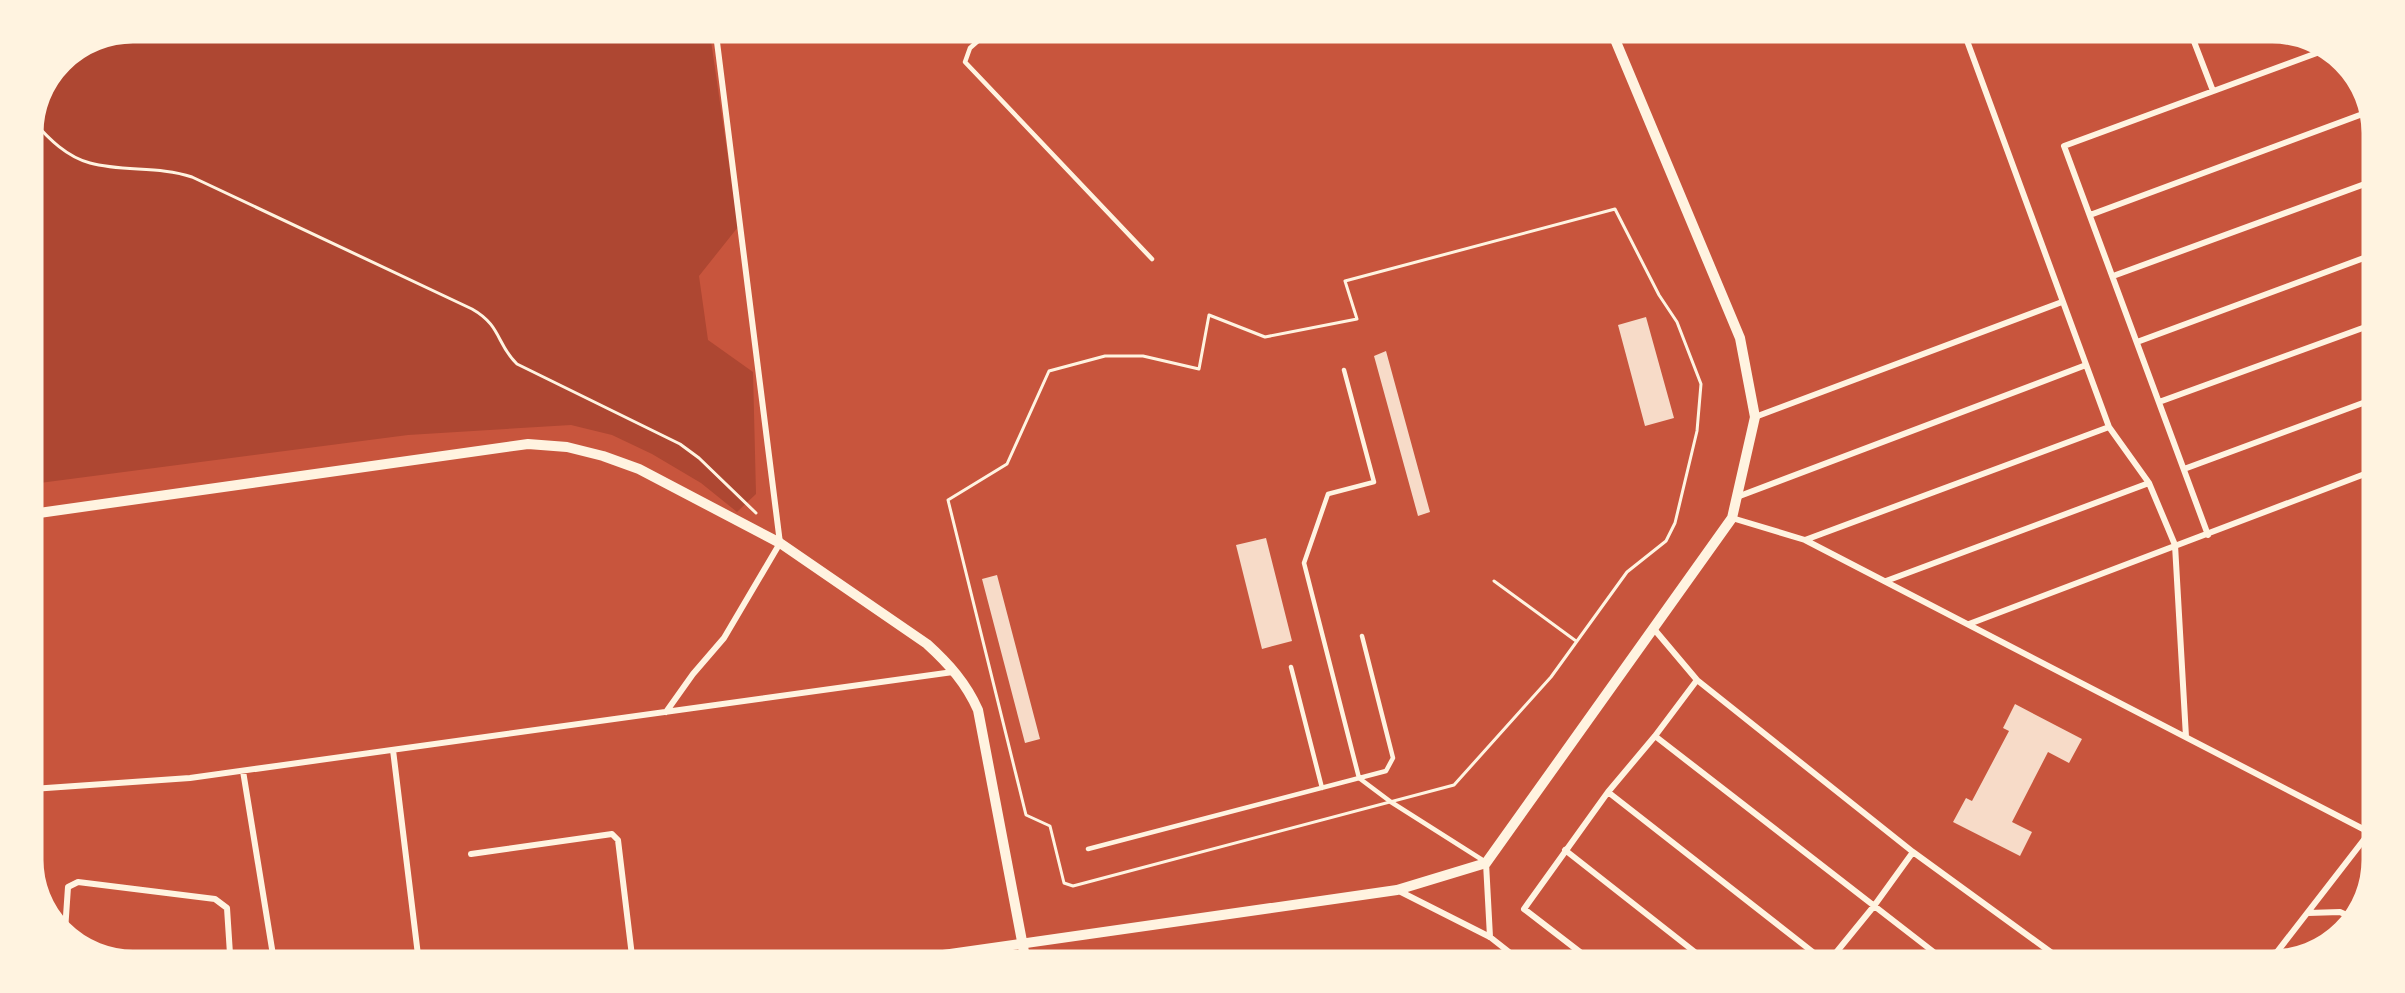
<svg xmlns="http://www.w3.org/2000/svg" width="2405" height="993" font-family="Signika,sans-serif">
  <style>
    .green { fill: #ae4732 }
    .building { fill: #f7dbc8 }
    .lines { fill: none; stroke-linecap: round; stroke-linejoin: round }
    .path { stroke: #fff3e0; stroke-width: 3 }
    .service { stroke: #fff3e0; stroke-width: 4.5 }
    .minor { stroke: #fff3e0; stroke-width: 6 }
    .tertiary { stroke: #fff3e0; stroke-width: 10 }
    .rim { fill: none; stroke: #fff3e0; stroke-width: 3 }
  </style>
  <rect width="100%" height="100%" fill="#c8553d"/>
  <path class="green" d="M 133,32 L 710,34 L 738,227 L 699,276 L 708,340 L 753,372 L 756,494 L 737,512 L 701,483 L 652,454 L 612,435 L 571,425 L 408,435 L 32,484 L 32,127 L 61,61 L 94,39 Z"/>
  <path class="building" d="M 1646,317 L 1674,418 L 1645,426 L 1618,325 Z
    M 1386,351 L 1430,512 L 1418,516 L 1374,356 Z
    M 1266,538 L 1292,641 L 1262,649 L 1236,545 Z
    M 997,575 L 1040,739 L 1025,743 L 982,579 Z
    M 2015,704 L 2082,739 L 2069,763 L 2048,752 L 2012,822 L 2032,832 L 2020,856 L 1953,822 L 1966,798 L 1972,801 L 2009,731 L 2003,728 Z"/>
  <g class="lines">
    <path class="path" d="M 34,122 C 49,139 67,157 90,163 C 123,172 159,166 192,177 L 472,309 C 502,326 496,344 517,364 L 680,444 L 699,458 L 756,513
      M 1615,209 L 1659,295 L 1677,322 L 1701,384 L 1697,431 L 1675,523 L 1666,541 L 1627,572 L 1551,677 L 1454,785 L 1073,886 L 1064,883 L 1050,826 L 1026,815 L 948,500 L 1007,464 L 1049,371 L 1105,356 L 1143,356 L 1199,369 L 1209,315 L 1265,337 L 1357,319 L 1345,281 Z
      M 1494,581 L 1576,641"/>
    <path class="service" d="M 986,34 L 970,48 L 965,62 L 1152,259
      M 1344,370 L 1374,482 L 1328,494 L 1304,563 L 1359,778 L 1391,802 L 1484,861
      M 1291,667 L 1322,788
      M 1088,849 L 1386,771 L 1393,758 L 1362,636"/>
    <path class="minor" d="M 1966,38 L 2109,427 L 2149,483 L 2175,545 L 2186,737
      M 2193,39 L 2213,91
      M 2090,215 L 2368,112
      M 2113,276 L 2373,181
      M 2137,342 L 2372,255
      M 2159,402 L 2371,325
      M 1755,417 L 2062,302
      M 2184,469 L 2371,400
      M 1737,497 L 2086,365
      M 1732,518 L 1805,540 L 2367,831
      M 2208,535 L 2064,146 L 2325,50
      M 1805,540 L 2109,427
      M 1886,581 L 2149,483
      M 1969,624 L 2370,472
      M 1654,629 L 1697,680 L 1913,852 L 2063,961
      M 666,712 L 693,674 L 724,638 L 780,543 L 716,34
      M 1655,736 L 1944,960
      M 393,750 L 418,955
      M 243,771 L 273,955
      M 32,789 L 190,778 L 953,672
      M 1608,792 L 1823,960
      M 1565,850 L 1705,960
      M 471,854 L 612,834 L 618,840 L 632,956
      M 1486,863 L 1490,937
      M 1397,890 L 1490,937 L 1518,959
      M 2308,913 L 2340,912 L 2351,917
      M 65,931 L 68,887 L 78,882 L 215,899 L 227,908 L 230,954
      M 2277,953 L 2286,957
      M 1589,959 L 1524,909 L 1608,792 L 1655,736 L 1697,680
      M 1830,960 L 1874,906 L 1913,852
      M 2270,961 L 2366,837"/>
    <path class="tertiary" d="M 32,514 L 528,444 L 567,447 L 603,456 L 639,469 L 780,543 L 927,644 C 949,664 966,683 978,710 L 1025,957
      M 929,957 L 1397,890 L 1486,863 L 1732,518 L 1755,417 L 1740,338 L 1614,37"/>
  </g>
  <path d="M0 0H2405V993H0ZM133 42H2272A91 91 0 0 1 2363 133V860A91 91 0 0 1 2272 951H133A91 91 0 0 1 42 860V133A91 91 0 0 1 133 42Z" fill="#fff3e0" fill-rule="evenodd"/>
  <path class="rim" d="M133 42H2272A91 91 0 0 1 2363 133V860A91 91 0 0 1 2272 951H133A91 91 0 0 1 42 860V133A91 91 0 0 1 133 42Z"/>
</svg>
